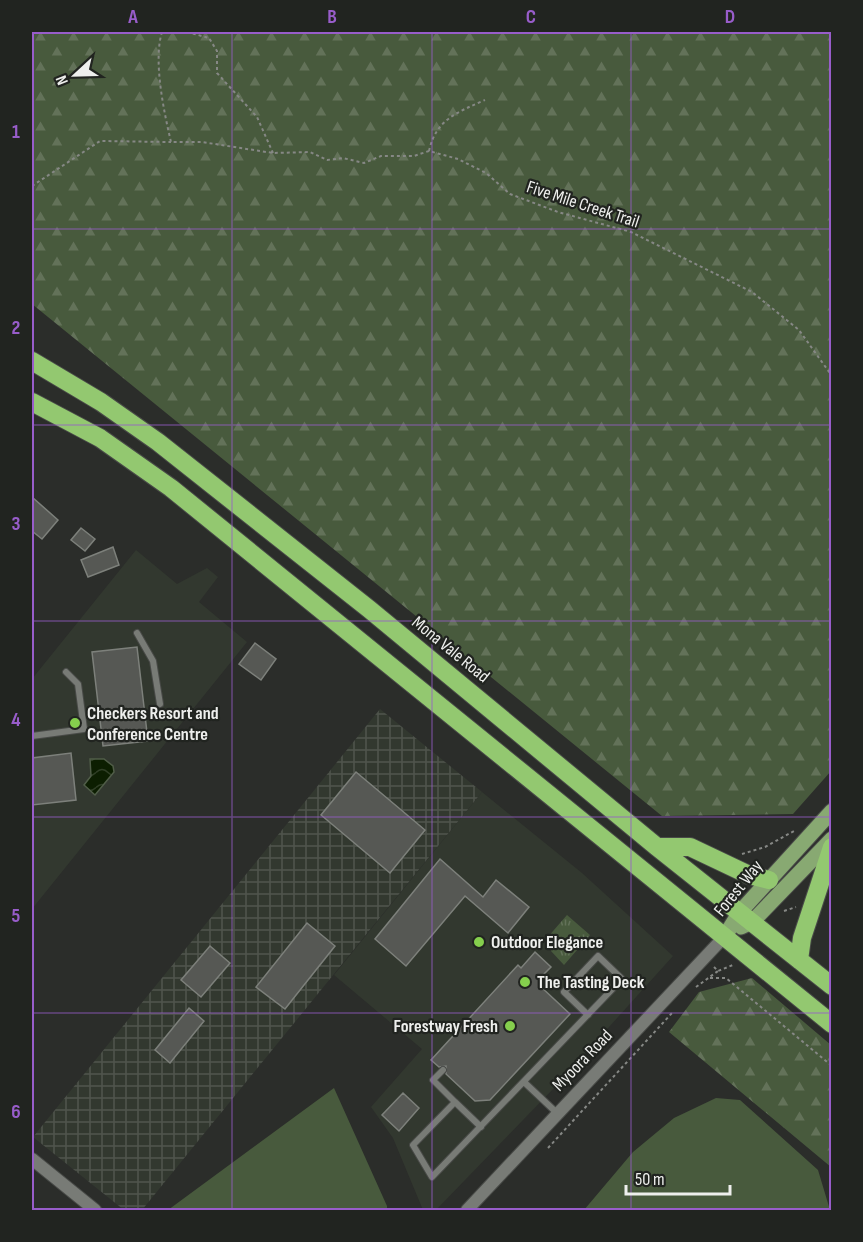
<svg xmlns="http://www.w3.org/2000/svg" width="863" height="1242" font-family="'Sofia Sans Condensed',sans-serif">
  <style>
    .built { fill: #32382f }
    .industrial { fill: url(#industrial-grid) }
    .green { fill: #485a3d }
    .forest { fill: url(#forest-firs) }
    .park { fill: url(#park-tufts) }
    .water { fill: url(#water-waves); stroke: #505d48; stroke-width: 1.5 }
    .building { fill: #565854; stroke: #7d807b; stroke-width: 1.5 }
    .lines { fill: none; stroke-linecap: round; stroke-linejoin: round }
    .lane-casing { stroke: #484a47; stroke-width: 8 }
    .street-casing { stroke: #484a47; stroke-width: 14 }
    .primary-casing { stroke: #484a47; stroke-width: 17 }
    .highway-casing { stroke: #484a47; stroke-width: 20 }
    .path { stroke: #868885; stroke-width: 2; stroke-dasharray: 3 3; stroke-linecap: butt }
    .lane { stroke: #787b76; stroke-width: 6 }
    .street { stroke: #787b76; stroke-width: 12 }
    .primary { stroke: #88a972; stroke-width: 15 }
    .highway { stroke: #93c870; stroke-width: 18 }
    .grid { fill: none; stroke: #985dca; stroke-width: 1.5; stroke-opacity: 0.55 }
    .poi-dot { fill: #85cf4d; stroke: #212420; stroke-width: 2 }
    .labels { text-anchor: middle; stroke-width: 4.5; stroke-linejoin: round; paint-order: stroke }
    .street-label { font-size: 18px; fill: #eeefed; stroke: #212420 }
    .poi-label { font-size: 18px; font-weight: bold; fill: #eeefed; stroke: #212420; text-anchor: start }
    .neatline { fill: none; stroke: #985dca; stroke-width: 2 }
    .grid-label { font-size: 20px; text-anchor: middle; font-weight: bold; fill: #985dca }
  </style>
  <defs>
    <pattern id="industrial-grid" width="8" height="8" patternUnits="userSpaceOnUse" patternTransform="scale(1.5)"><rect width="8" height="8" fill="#32382f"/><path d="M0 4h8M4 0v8" fill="none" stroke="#50554d"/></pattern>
    <pattern id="forest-firs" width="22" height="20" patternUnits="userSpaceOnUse" patternTransform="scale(1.5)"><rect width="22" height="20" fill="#485a3d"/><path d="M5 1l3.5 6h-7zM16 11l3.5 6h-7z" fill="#637259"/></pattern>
    <pattern id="park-tufts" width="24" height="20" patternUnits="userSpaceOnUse" patternTransform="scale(1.5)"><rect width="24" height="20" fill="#485a3d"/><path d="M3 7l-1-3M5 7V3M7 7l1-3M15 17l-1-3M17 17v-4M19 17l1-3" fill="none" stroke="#637259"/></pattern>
    <pattern id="water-waves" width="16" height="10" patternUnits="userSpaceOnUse" patternTransform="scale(1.5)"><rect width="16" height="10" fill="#0c1e01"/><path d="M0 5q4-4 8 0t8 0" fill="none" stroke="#303f26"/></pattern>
  </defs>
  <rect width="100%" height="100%" fill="#2b2d2a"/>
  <path class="built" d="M 136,550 L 177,584 L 207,568 L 218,577 L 199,602 L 247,642 L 32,909 L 32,679 Z
    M 482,792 L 582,873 L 673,956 L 555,1087 L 436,1210 L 423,1210 L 393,1138 L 371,1107 L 422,1049 L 334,975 Z"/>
  <path class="industrial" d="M 380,709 L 482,792 L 142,1210 L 124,1210 L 33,1137 Z"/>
  <path class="green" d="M 334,1088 L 387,1206 L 387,1210 L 168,1210 Z
    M 716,1098 L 740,1100 L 818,1170 L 830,1210 L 584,1210 L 633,1152 L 674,1118 Z"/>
  <path class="forest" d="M 32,32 L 831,32 L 831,771 L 793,814 L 662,816 L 32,304 Z
    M 752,978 L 831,1045 L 831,1167 L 669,1032 L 699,992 Z"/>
  <path class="park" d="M 567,915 L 590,935 L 564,965 L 551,951 L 553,944 L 547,938 Z"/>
  <path class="water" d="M 90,759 L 104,759 L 113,766 L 114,772 L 95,795 L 84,785 L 91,776 Z"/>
  <path class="building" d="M 32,497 L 58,520 L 42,539 L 32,531 Z
    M 81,528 L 95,539 L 85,551 L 71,540 Z
    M 113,547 L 119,565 L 88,577 L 81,560 Z
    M 255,643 L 276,659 L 261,680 L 239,664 Z
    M 137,647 L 148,741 L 103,746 L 92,652 Z
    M 71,753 L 76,800 L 32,805 L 32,758 Z
    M 356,772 L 425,830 L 390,873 L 321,815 Z
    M 440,859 L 483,897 L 496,880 L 529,907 L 508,933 L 465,896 L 406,966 L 375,939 Z
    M 307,923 L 335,946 L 285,1009 L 256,987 Z
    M 210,946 L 230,963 L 201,997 L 181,980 Z
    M 535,952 L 551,967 L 539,979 L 542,982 L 539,985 L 570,1014 L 490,1100 L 475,1101 L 446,1074 L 446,1066 L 439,1067 L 431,1060 L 518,965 L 521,968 Z
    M 189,1008 L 204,1021 L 170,1063 L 155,1050 Z
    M 403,1093 L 419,1108 L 399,1131 L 382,1115 Z"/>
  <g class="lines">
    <defs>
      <path id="lane" d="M 137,633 L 153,661 L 160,704
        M 32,736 L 84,729 L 78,684 L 66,672
        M 443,1070 L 433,1080 L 455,1102
        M 524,1082 L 557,1113
        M 481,1127 L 455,1102 L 413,1145 L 432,1177 C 496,1111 559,1045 622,979 L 598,956 L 564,992 L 588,1015"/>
      <path id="street" d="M 32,1159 L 95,1210
        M 467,1210 L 725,936"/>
      <path id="primary" d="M 741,927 L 752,922 L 832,839
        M 725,936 L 740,912 L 832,811"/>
      <path id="highway" d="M 32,361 L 101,402 L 158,442 L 369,609 L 657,847 L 832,986
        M 32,402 L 100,438 L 171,488 L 832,1024
        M 657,847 L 690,847 L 749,875 L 769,880
        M 799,960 L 802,938 L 832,847"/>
    </defs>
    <use href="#lane" class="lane-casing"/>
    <use href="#street" class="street-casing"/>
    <use href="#primary" class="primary-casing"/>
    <use href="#highway" class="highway-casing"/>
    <path class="path" d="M 162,32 C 153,61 164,112 171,142 L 202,142 L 273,153 L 310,152 L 327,160 L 343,158 L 364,163 L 381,156 L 414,156 L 429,151 L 458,159 L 486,173 L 510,194 L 558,212 L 631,232 L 752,292 L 799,330 L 832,376
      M 187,32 L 209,38 L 217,51 L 217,73 L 257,117 L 273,153
      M 429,151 C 436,119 458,112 485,100
      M 32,186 L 100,141 L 171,142
      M 742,854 L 765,847 L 794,831
      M 784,911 L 796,907
      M 714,967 L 718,971 L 733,965
      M 710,978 L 726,978 L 832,1066
      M 696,987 L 718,971
      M 548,1148 L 672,1013"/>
    <use href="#lane" class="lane"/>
    <use href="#street" class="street"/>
    <use href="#primary" class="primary"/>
    <use href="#highway" class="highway"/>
  </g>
  <path class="grid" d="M 232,32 L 232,1210M 432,32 L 432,1210M 631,32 L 631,1210M 32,229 L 832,229M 32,425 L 832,425M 32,621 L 832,621M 32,817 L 832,817M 32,1013 L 832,1013"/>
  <g class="poi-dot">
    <circle cx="75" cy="723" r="6"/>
    <circle cx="479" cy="942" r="6"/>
    <circle cx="525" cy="982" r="6"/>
    <circle cx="510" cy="1026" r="6"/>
  </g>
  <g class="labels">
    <g class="street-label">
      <text transform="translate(583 204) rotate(18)" y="6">Five Mile Creek Trail</text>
      <text transform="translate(451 649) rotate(39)" y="6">Mona Vale Road</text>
      <text transform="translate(738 888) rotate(-51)" y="6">Forest Way</text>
      <text transform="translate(582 1060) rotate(-46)" y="6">Myoora Road</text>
    </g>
    <g class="poi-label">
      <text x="87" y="719">Checkers Resort and<tspan x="87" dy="21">Conference Centre</tspan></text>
      <text x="491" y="948">Outdoor Elegance</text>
      <text x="537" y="988">The Tasting Deck</text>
      <text x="498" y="1032" text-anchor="end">Forestway Fresh</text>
    </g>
  </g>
  <rect width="863" height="1242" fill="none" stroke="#212420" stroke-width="66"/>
  <g transform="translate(75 75) rotate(248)" stroke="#212420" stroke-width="4.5" paint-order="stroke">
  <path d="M0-4.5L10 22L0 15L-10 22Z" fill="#eeefed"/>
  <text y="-9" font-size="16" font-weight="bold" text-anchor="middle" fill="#eeefed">N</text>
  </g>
  <path d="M626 1185v9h104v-9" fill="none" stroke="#eeefed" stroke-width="3"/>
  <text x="635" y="1185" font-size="18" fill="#eeefed" stroke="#212420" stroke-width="4.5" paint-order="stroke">50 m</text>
  <rect x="33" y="33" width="797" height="1176" class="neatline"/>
  <g class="grid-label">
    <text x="133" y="23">A</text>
    <text x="332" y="23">B</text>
    <text x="531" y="23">C</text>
    <text x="730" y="23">D</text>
    <text x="16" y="138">1</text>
    <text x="16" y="334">2</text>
    <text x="16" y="530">3</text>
    <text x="16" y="726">4</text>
    <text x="16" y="922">5</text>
    <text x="16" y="1118">6</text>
  </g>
</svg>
